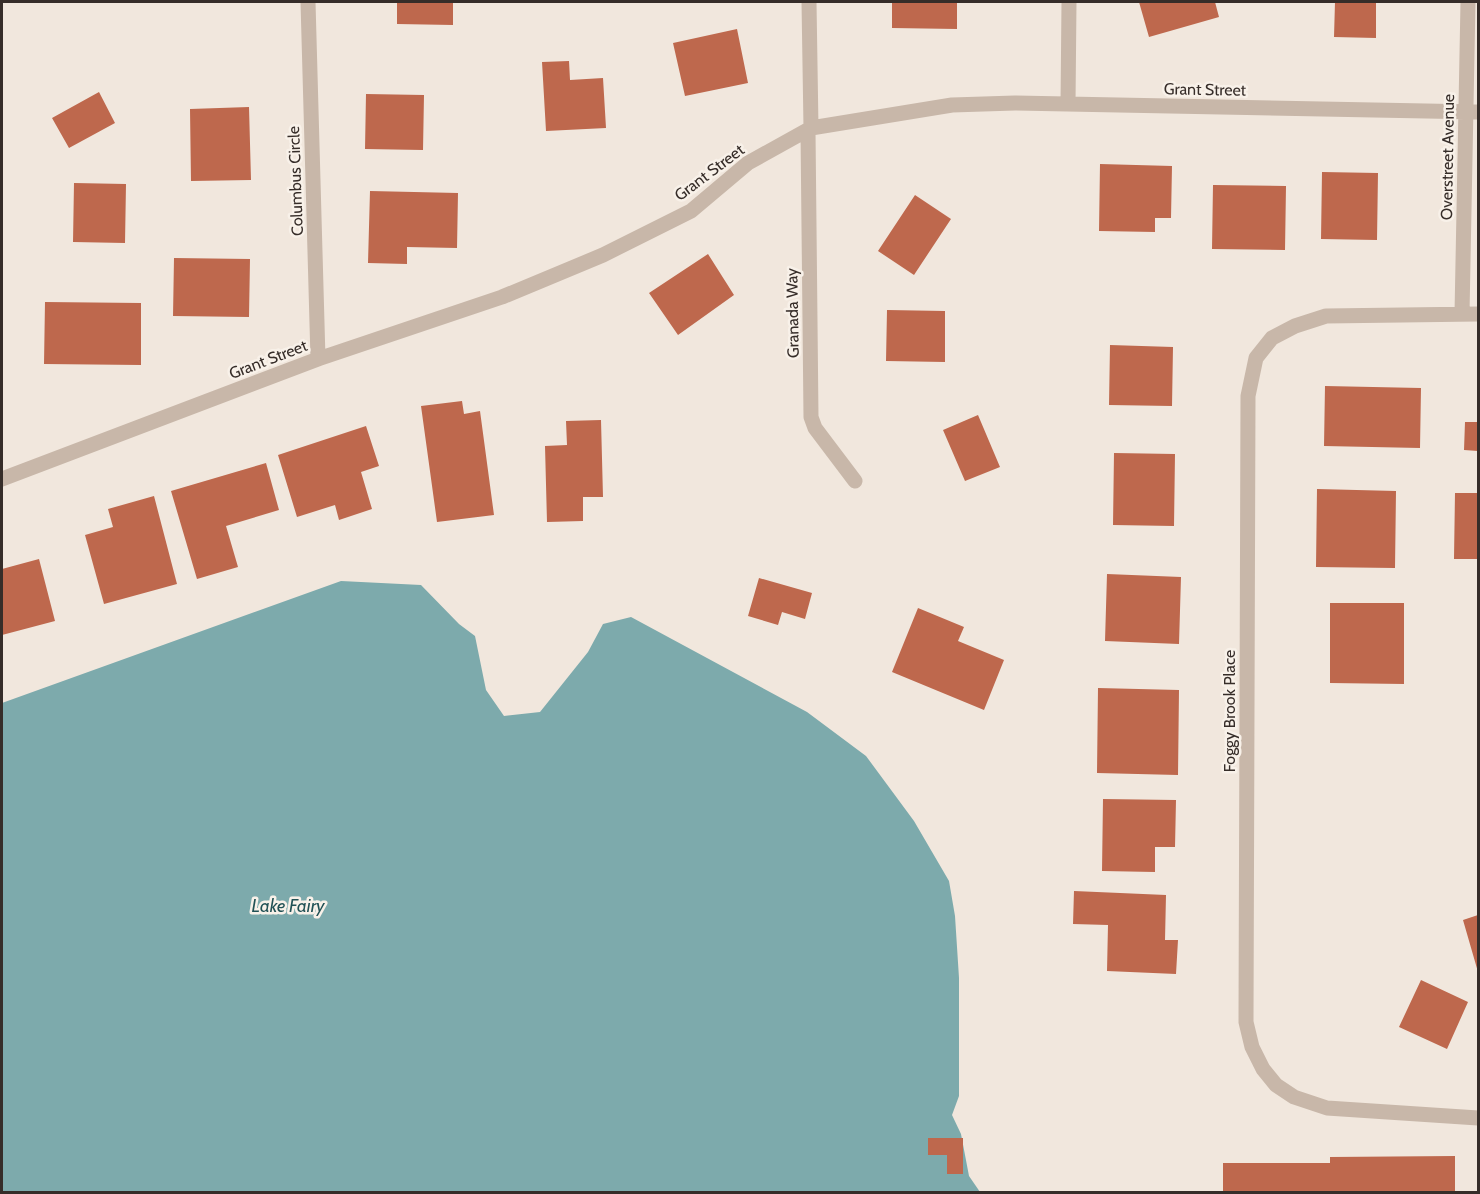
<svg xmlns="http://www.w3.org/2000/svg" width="1480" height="1194" font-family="Cabin,sans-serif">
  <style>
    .water { fill: #7daaac }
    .building { fill: #be684d }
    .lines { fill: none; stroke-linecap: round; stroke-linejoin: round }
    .minor { stroke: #c8b7a9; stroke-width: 15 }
    .labels { text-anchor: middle; stroke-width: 5; stroke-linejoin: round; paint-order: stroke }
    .street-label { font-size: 16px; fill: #362d29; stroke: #f8f1e9 }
    .water-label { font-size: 18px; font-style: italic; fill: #215155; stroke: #f8f1e9 }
  </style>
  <rect width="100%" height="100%" fill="#f1e7dd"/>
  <path class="water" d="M 341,581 L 421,585 L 459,624 L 475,636 L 486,690 L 504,716 L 540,712 L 588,652 L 603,624 L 631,617 L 807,712 L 866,756 L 914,821 L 949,881 L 955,916 L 959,978 L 959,1096 L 952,1115 L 961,1134 L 969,1176 L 980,1192 L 2,1192 L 2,703 Z"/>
  <path class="building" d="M 397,2 L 453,2 L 453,25 L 397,24 Z
    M 892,2 L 957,2 L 957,29 L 892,28 Z
    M 1139,2 L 1215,2 L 1219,17 L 1149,37 Z
    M 1335,2 L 1376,2 L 1376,38 L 1334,37 Z
    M 737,29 L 748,83 L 685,96 L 673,43 Z
    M 569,61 L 570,80 L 603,78 L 606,128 L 546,131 L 542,62 Z
    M 99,92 L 115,123 L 69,148 L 52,118 Z
    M 366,94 L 424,95 L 423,150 L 365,149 Z
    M 249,107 L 251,180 L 191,181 L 190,109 Z
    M 1100,164 L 1172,166 L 1171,218 L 1155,218 L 1155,232 L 1099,231 Z
    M 1322,172 L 1378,173 L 1377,240 L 1321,239 Z
    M 74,183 L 126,184 L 125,243 L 73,242 Z
    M 1213,185 L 1286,186 L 1285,250 L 1212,249 Z
    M 370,191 L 458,193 L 457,248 L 407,247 L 407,264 L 368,263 Z
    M 915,195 L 951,219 L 914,275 L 878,251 Z
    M 708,254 L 734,295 L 678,335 L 649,293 Z
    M 174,258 L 250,259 L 249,317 L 173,316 Z
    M 45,302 L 141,303 L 141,365 L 44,364 Z
    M 887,310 L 945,311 L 945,362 L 886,361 Z
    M 1110,345 L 1173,347 L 1172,406 L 1109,405 Z
    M 1325,386 L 1421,388 L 1420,448 L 1324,446 Z
    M 462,401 L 464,414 L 480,411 L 494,515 L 437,522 L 421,406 Z
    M 978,415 L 1000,467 L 965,481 L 943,430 Z
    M 601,420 L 603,497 L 583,497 L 583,521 L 547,522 L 545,446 L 567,445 L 566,421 Z
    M 1465,422 L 1478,422 L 1478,451 L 1464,450 Z
    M 366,426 L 379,466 L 361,472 L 372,509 L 339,520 L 335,505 L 297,517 L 278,455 Z
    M 1114,453 L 1175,454 L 1174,526 L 1113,525 Z
    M 266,463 L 279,510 L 226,526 L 238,567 L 197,579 L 171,491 Z
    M 1317,489 L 1396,491 L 1395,568 L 1316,567 Z
    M 1455,493 L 1478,493 L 1478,559 L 1454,559 Z
    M 154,496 L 177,584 L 104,604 L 85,535 L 113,527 L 108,509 Z
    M 39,559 L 55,621 L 2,635 L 2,569 Z
    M 1107,574 L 1181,577 L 1179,644 L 1105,641 Z
    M 759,578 L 812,593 L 805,619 L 782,612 L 778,625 L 748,616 Z
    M 1330,603 L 1404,603 L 1404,684 L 1330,683 Z
    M 918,608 L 964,627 L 958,641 L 1004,660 L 984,710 L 892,672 Z
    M 1098,688 L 1179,690 L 1178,775 L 1097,773 Z
    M 1103,799 L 1176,800 L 1175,847 L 1155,847 L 1155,872 L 1102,871 Z
    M 1074,891 L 1166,895 L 1165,940 L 1178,940 L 1176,974 L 1107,971 L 1108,925 L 1073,924 Z
    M 1478,915 L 1478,972 L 1463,920 Z
    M 1421,980 L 1468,1002 L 1447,1049 L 1399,1027 Z
    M 928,1138 L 963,1138 L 963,1174 L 947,1174 L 947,1155 L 928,1155 Z
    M 1455,1156 L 1455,1192 L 1331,1192 L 1331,1191 L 1223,1192 L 1223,1163 L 1330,1163 L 1330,1157 Z"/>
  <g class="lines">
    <path class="minor" d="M 308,2 L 318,359
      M 809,2 L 811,128
      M 1068,104 L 1069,2
      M 808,131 L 811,417 L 815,428 L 855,481
      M 1462,314 L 1468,2
      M 1478,314 L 1326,316 L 1295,326 L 1272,338 L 1256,358 L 1248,396 L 1246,1022 L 1252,1047 L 1263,1069 L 1276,1085 L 1294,1097 L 1327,1108 L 1478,1118
      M 2,479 L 318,359 L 502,297 L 603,255 L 691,211 L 748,163 L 811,128 L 952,105 L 1015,103 L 1478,112"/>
  </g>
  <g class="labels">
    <g class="street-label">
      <text transform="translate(1205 89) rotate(1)" y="6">Grant Street</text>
      <text transform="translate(1447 157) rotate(-89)" y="6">Overstreet Avenue</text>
      <text transform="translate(709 172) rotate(-37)" y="6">Grant Street</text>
      <text transform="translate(295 181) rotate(-92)" y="6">Columbus Circle</text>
      <text transform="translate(792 313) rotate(-91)" y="6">Granada Way</text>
      <text transform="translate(268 359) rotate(-21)" y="6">Grant Street</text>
      <text transform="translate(1229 711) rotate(-90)" y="6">Foggy Brook Place</text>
    </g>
    <g class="water-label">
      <text x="288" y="912">Lake Fairy</text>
    </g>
  </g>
  <rect width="1480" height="1194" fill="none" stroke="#362d29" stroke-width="6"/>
</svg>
